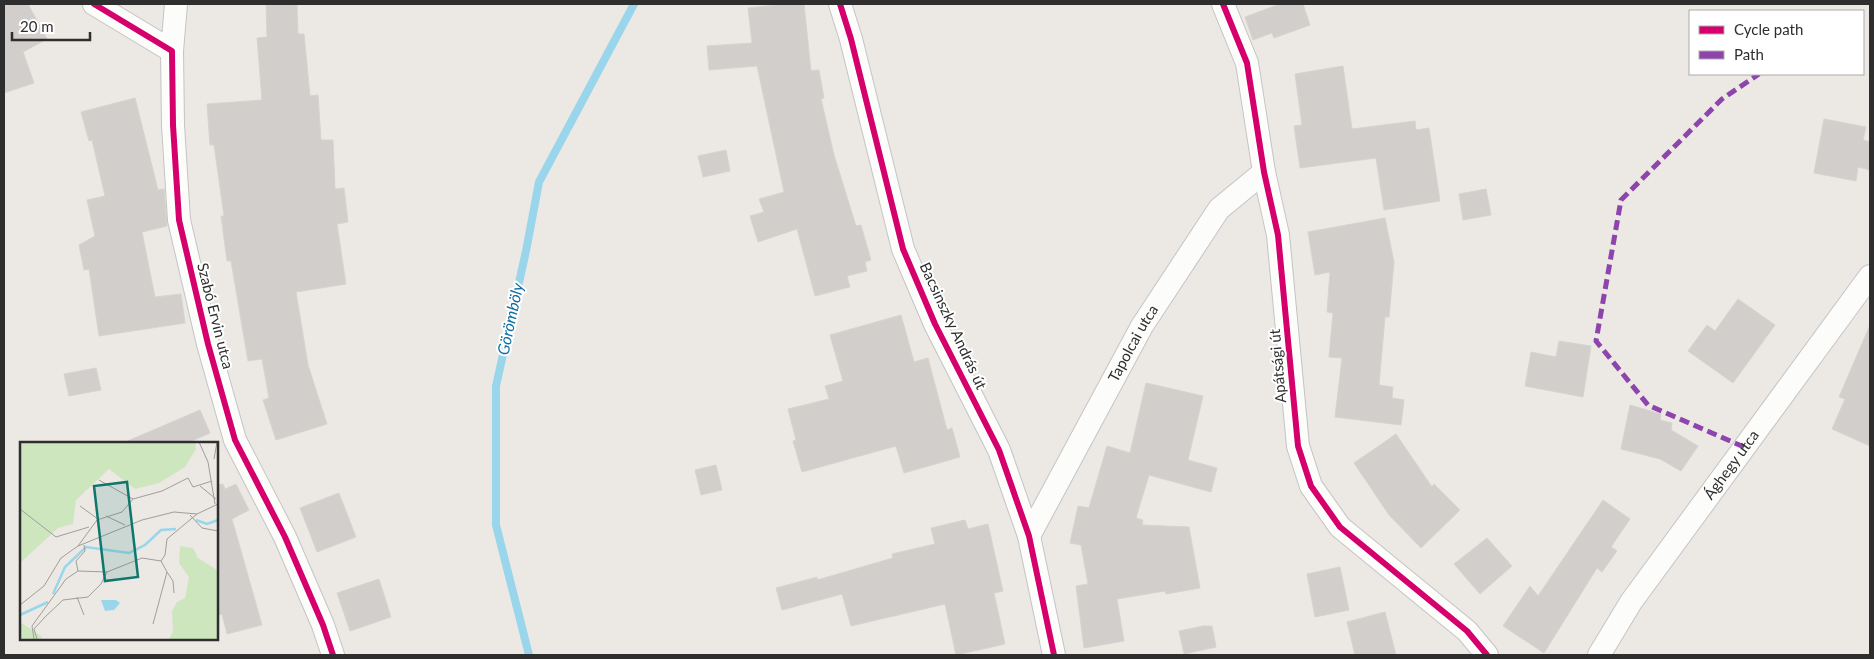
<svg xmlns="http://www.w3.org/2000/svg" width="1874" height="659" font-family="Lato,sans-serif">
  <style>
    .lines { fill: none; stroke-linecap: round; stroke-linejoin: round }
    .stream { stroke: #99d6ec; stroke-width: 8 }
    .building { fill: #d1cecb; stroke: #d7d4d0 }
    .street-casing { stroke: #c5c4c5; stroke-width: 24 }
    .street { stroke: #fcfcfb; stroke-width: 22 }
    .quiet { stroke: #8e44ad; stroke-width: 5; stroke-dasharray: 10 5; stroke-linecap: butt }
    .cycleway-casing { stroke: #fff; stroke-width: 9 }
    .cycleway { stroke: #d6006c; stroke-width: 6 }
    .labels { text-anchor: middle; stroke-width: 4; stroke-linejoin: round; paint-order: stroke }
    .street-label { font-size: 15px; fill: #2e2e2e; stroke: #fff }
    .water-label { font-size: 16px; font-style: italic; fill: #0d6fa3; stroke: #fff }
    .inset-river { fill: none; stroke: #99d6ec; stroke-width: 2.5 }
    .inset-road { fill: none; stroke: #a09e9b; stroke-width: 1 }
    .view { fill: #0f766e; fill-opacity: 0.15; stroke: #0f766e; stroke-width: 2.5 }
    .inset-edge { fill: none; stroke: #2e2e2e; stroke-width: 2.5 }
  </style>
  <rect width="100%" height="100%" fill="#ece8e4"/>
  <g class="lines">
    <path class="stream" d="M 529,655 L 496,525 L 496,386 L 526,251 L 539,182 L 634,4"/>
  </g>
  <path class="building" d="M 13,4 L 28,4 L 47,39 L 23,52 L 34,83 L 4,93 L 4,6 Z
    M 266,4 L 297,4 L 298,34 L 304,34 L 310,96 L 318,95 L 321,140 L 333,140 L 335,189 L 344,188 L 348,222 L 337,224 L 346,284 L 296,292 L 308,365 L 327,424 L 276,440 L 263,400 L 269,398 L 262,359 L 248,361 L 231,261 L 227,261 L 221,216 L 224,216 L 214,145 L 210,145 L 207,104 L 262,100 L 257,38 L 267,37 Z
    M 787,4 L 804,4 L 811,71 L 819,70 L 824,98 L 821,99 L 834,155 L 856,226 L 861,225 L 871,260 L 865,262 L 867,271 L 847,276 L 850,287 L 815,296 L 797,229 L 758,242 L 750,216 L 764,212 L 759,199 L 784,192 L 757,66 L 709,70 L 707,46 L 752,43 L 748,8 Z
    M 1280,4 L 1303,4 L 1310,25 L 1274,38 L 1272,33 L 1253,40 L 1245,17 Z
    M 1343,66 L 1352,129 L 1415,121 L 1416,130 L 1429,128 L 1440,201 L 1384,210 L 1376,158 L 1300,168 L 1294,126 L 1302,125 L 1295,74 Z
    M 135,98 L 158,190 L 164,189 L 167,226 L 142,232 L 155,297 L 181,294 L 185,323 L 99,336 L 89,269 L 84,270 L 79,245 L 95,236 L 87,200 L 105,196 L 92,140 L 89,141 L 81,112 Z
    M 1824,119 L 1866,127 L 1863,140 L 1870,142 L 1870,170 L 1858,167 L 1856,181 L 1814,173 Z
    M 726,150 L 730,171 L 703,177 L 698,156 Z
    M 1486,189 L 1491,215 L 1463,220 L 1459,194 Z
    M 1385,218 L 1394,262 L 1389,317 L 1385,317 L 1379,385 L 1393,387 L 1392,398 L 1404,400 L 1401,425 L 1335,417 L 1342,358 L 1329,357 L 1333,313 L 1327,312 L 1330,272 L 1315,275 L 1308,232 Z
    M 1738,299 L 1775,325 L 1733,383 L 1688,351 L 1707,325 L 1715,331 Z
    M 901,315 L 914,362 L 928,358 L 947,430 L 952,428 L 960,457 L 904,473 L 896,446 L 802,472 L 793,441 L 796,440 L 788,409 L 829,399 L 825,386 L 843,381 L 830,335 Z
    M 1870,325 L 1870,446 L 1832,429 L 1845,399 L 1839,397 Z
    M 1559,341 L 1591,346 L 1583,397 L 1525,386 L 1531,352 L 1556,357 Z
    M 96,368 L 101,390 L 69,396 L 64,374 Z
    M 1146,383 L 1203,396 L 1188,460 L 1217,468 L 1211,492 L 1149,475 L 1136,518 L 1143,520 L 1142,525 L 1189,527 L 1200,588 L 1166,594 L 1165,591 L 1117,599 L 1124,641 L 1084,648 L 1076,586 L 1088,584 L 1081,545 L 1070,543 L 1078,506 L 1089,508 L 1107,446 L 1130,453 Z
    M 1630,405 L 1661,414 L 1660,420 L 1672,423 L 1671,430 L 1698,446 L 1681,471 L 1660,459 L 1621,449 Z
    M 200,410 L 210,433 L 187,443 L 123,443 Z
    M 1396,434 L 1432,487 L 1434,484 L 1460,510 L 1421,548 L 1389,515 L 1354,463 Z
    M 716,465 L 722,490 L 701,495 L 695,470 Z
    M 223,484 L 225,489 L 236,484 L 249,510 L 232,519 L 262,625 L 227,634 L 222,614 L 216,616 L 216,485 Z
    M 339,493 L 356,537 L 317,552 L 300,508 Z
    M 1603,500 L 1630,519 L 1611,547 L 1617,551 L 1602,572 L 1597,568 L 1544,653 L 1503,626 L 1530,586 L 1538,596 Z
    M 965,520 L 968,529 L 988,524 L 1003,591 L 994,593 L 1005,644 L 956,655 L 945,604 L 851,626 L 842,594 L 782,610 L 776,588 L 817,577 L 817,580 L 893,558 L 892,554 L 935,544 L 931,528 Z
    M 1487,538 L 1512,566 L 1480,594 L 1454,564 Z
    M 1340,567 L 1349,610 L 1315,617 L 1307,574 Z
    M 379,579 L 391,617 L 350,631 L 337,593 Z
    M 1385,612 L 1396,655 L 1355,655 L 1347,622 Z
    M 1203,626 L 1212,626 L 1216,647 L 1184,654 L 1179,631 Z"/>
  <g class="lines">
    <defs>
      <g id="street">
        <path d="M 94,4 L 172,51 L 173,125 L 179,220 L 208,344 L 235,440 L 285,537 L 323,625 L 333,655"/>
        <path d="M 840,4 L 851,39 L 903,249 L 935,324 L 999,450 L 1029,536 L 1054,655"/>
        <path d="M 1223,4 L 1247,63 L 1264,172 L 1278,235 L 1298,446 L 1311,486 L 1340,527 L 1467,631 L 1487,655"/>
        <path d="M 172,51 L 176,4"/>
        <path id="s1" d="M 1029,536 L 1142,326 L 1219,209 L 1264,172"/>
        <path id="s2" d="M 1599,655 L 1631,602 L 1870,276"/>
      </g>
    </defs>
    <use href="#street" class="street-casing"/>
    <use href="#street" class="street"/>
    <path class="quiet" d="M 1744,447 L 1648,405 L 1596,341 L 1621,200 L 1722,99 L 1759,74"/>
    <defs>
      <path id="cycleway" d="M 94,4 L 172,51 L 173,125 L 179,220 L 208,344 L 235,440 L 285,537 L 323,625 L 333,655
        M 840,4 L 851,39 L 903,249 L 935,324 L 999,450 L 1029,536 L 1054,655
        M 1223,4 L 1247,63 L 1264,172 L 1278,235 L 1298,446 L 1311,486 L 1340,527 L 1467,631 L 1487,655"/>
    </defs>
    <use href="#cycleway" class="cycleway-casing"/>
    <use href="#cycleway" class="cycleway"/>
  </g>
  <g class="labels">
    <g class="street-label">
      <text transform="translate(215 316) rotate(76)" y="5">Szabó Ervin utca</text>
      <text transform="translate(953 326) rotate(65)" y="5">Bacsinszky András út</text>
      <text dy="5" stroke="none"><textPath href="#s1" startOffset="219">Tapolcai utca</textPath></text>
      <text transform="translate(1278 366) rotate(-95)" y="5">Apátsági út</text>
      <text dy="5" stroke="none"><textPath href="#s2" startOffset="232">Ághegy utca</textPath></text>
    </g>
    <g class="water-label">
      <text transform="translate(510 319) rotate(-78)" y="6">Görömböly</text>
    </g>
  </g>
  <g transform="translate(20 442)">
    <rect width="198" height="198" fill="#ece8e4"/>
    <path d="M 0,0 L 175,0 L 176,7 L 165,25 L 139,41 L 115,47 L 89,27 L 56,58 L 53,82 L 38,86 L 0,121 ZM 160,104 L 173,106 L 178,116 L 197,128 L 197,197 L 149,197 L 153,190 L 152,169 L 157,160 L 165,156 L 169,135 L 159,121 ZM 0,180 L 21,194 L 22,197 L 0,197 Z" fill="#cee6be"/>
    <path d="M 81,158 L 96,158 L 100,161 L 94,168 L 85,169 Z" fill="#99d6ec"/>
    <path class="inset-river" d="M 176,78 L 187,82 L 198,78M 33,152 L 45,125 L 66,105 L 109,111 L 125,103 L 141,88 L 156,87M 0,173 L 28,160"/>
    <path class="inset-road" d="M 179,0 L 188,20 L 195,62M 194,17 L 197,0M 79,38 L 113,57M 180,44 L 196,57M 60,64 L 78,77M 0,67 L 36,95 L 69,85M 170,73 L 182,86 L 198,89M 86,74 L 105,83M 58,104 L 77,78 L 102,70 L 113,57 L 142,49 L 168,36 L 173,45 L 192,39M 141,119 L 145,113 L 147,97 L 177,72M 58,129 L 87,130M 147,130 L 153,139 L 154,151M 57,155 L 64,173M 0,163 L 24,144 L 41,116 L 58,104 L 122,78 L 154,70 L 177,72 L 198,62M 133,182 L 147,130 L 141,119M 14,197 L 12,184 L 46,137 L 58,129 L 56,119 L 65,109 L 64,103M 17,197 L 14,187 L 26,174 L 43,158 L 68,155 L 81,142 L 87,130 L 122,116 L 141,119"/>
    <path class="view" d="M 107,40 L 118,135 L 85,139 L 74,44 Z"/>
    <rect width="198" height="198" class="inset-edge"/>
  </g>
  <rect width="1874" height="659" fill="none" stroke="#2e2e2e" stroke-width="10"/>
  <rect x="1689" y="10" width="175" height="65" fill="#ffffff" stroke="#ababab"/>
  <rect x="1699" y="26" width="25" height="8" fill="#d6006c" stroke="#ababab"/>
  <text x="1734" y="35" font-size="15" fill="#2e2e2e">Cycle path</text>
  <rect x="1699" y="51" width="25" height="8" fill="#8e44ad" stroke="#ababab"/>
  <text x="1734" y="60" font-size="15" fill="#2e2e2e">Path</text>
  <path d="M12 32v8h78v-8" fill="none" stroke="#2e2e2e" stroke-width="2.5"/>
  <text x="20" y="32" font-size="15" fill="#2e2e2e" stroke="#ffffff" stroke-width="4" paint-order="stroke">20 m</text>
</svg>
